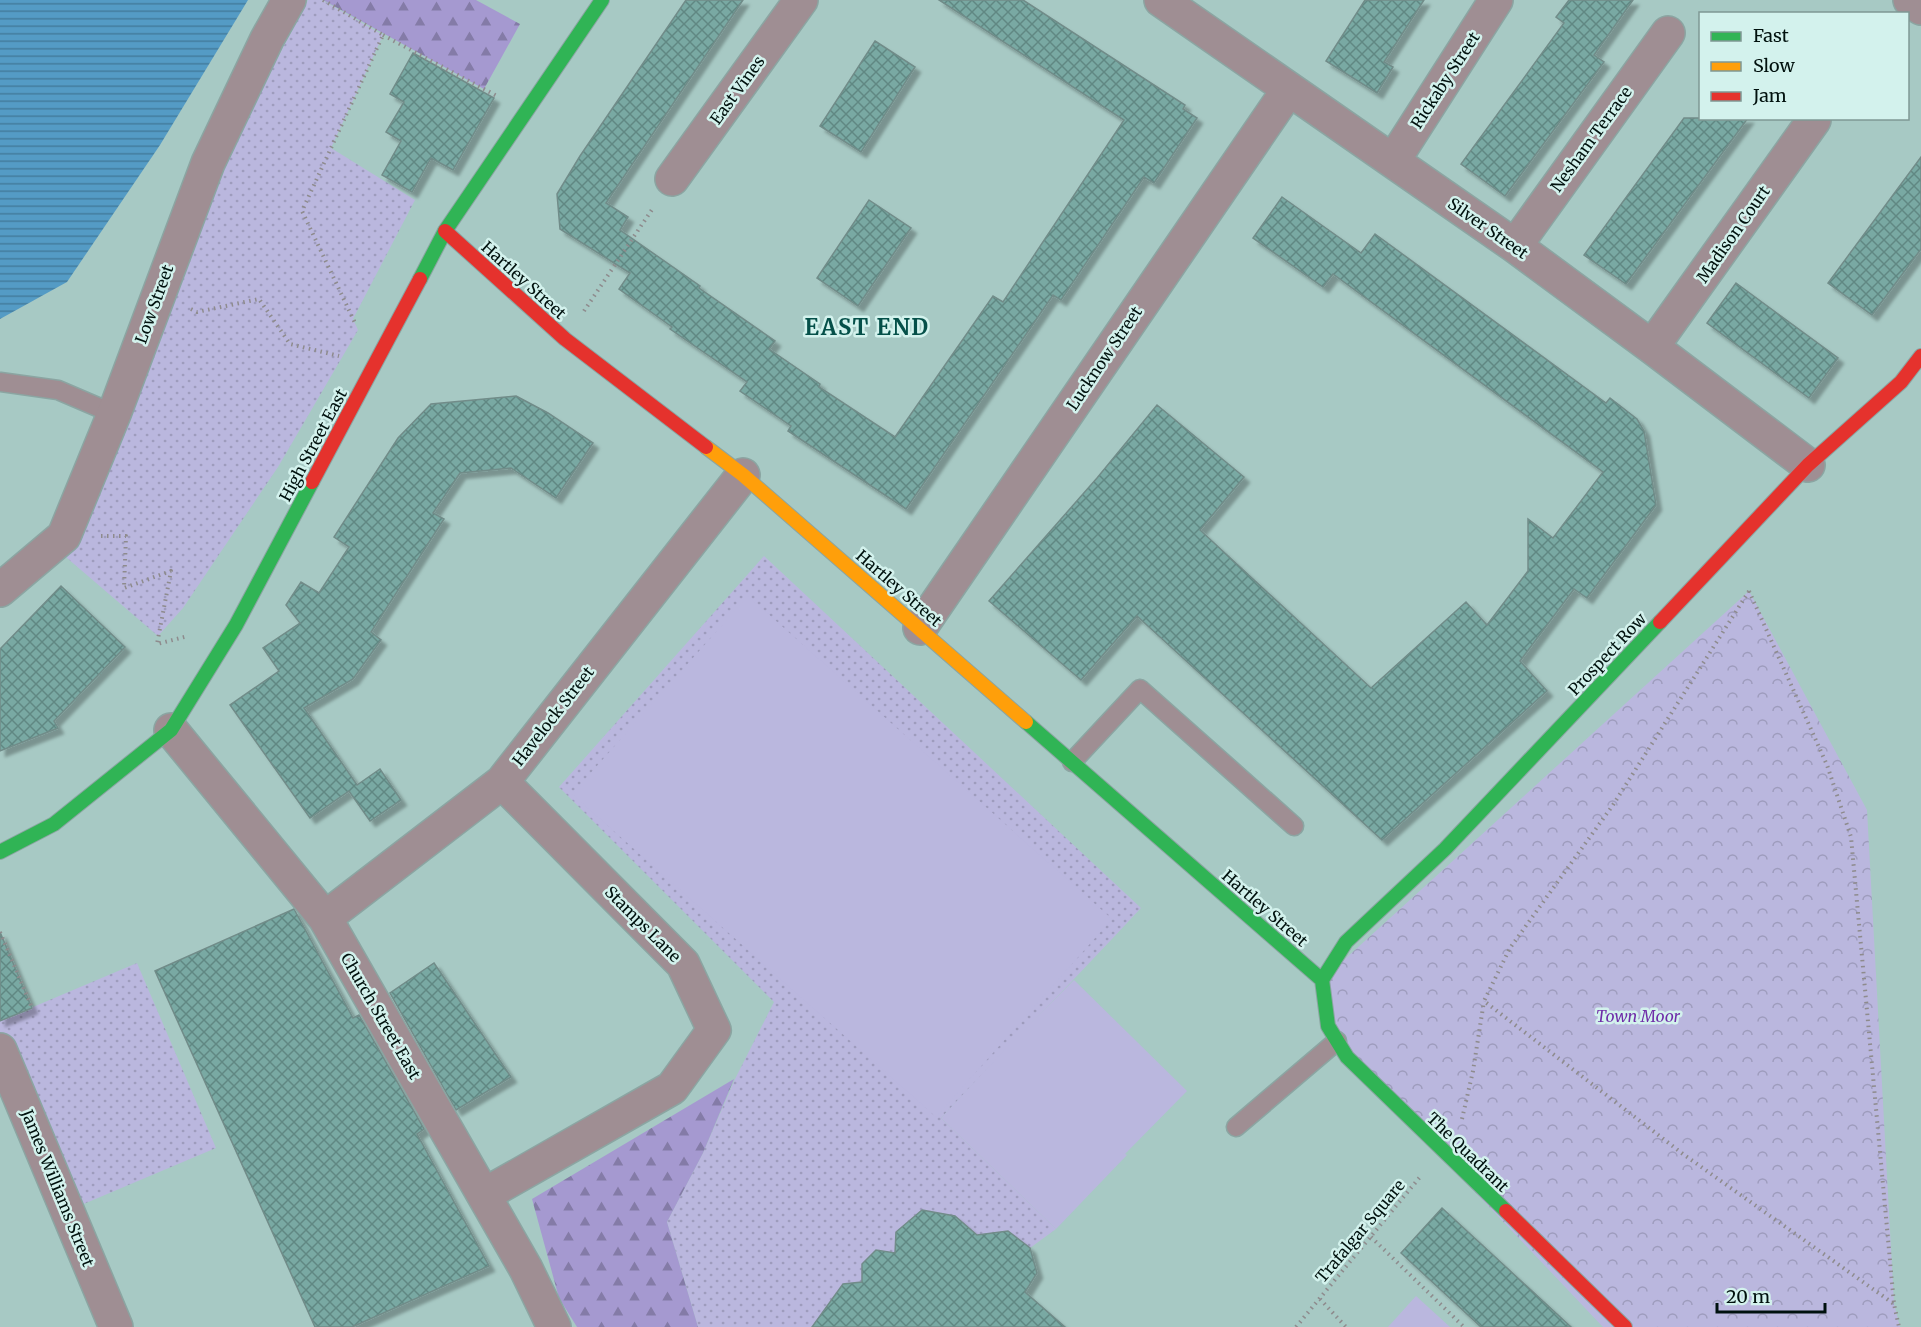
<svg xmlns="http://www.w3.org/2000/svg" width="1921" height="1327" font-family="Merriweather,serif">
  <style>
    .grass { fill: url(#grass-dots) }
    .forest { fill: url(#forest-firs) }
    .park { fill: url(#park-crowns) }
    .garden { fill: #bab7de }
    .water { fill: url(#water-rules) }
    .building { fill: url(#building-cross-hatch); stroke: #718c89; stroke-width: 1.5; filter: url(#shadow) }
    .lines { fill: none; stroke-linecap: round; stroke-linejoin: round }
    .lane-casing { stroke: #8ba5a2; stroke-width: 21 }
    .street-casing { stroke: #8ba5a2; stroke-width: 36 }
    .fast-casing { stroke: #8ba5a2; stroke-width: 16 }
    .slow-casing { stroke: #8ba5a2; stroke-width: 16 }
    .jam-casing { stroke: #8ba5a2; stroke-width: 16 }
    .path { stroke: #8e8b8d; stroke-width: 4; stroke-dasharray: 1.5 4.5; stroke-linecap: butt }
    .lane { stroke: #9f8e93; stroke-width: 18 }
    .street { stroke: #9f8e93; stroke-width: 33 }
    .fast { stroke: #30b455; stroke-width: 14 }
    .slow { stroke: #ff9f0a; stroke-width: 14 }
    .jam { stroke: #e5322d; stroke-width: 14 }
    .labels { text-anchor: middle; stroke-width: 5; stroke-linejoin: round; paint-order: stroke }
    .street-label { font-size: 16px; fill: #00110e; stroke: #d3f2ed }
    .park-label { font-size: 16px; font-style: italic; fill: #6f2ca8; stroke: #d3f2ed }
    .district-label { font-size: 22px; font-weight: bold; letter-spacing: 1.5px; fill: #055049; stroke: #d3f2ed }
  </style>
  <defs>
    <pattern id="grass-dots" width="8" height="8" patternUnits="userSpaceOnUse" patternTransform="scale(1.5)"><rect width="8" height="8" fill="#bab7de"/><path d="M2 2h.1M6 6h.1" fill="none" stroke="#9e9cbd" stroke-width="1.8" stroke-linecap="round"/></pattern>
    <pattern id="forest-firs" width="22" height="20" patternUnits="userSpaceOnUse" patternTransform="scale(1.5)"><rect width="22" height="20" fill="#a599d0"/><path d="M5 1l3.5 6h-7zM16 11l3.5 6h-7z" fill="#847ba7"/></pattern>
    <pattern id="park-crowns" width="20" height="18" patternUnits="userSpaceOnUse" patternTransform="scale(1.5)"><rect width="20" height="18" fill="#bab7de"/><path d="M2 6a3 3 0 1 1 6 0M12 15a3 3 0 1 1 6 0" fill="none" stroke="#9e9cbd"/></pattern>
    <pattern id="water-rules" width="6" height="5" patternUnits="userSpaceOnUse" patternTransform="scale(1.5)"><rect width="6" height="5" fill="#549bc5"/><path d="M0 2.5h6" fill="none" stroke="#437d9e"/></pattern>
    <pattern id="building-cross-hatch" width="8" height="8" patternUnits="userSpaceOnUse" patternTransform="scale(1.5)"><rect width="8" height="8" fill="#79a9a3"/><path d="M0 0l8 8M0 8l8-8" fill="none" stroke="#618883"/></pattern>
    <filter id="shadow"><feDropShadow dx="5.5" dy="5.5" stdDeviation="1.5" flood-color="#0004"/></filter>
  </defs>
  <rect width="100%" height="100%" fill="#a7c9c4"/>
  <path class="grass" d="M 308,0 L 322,0 L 383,35 L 331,148 L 415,200 L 353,319 L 358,330 L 278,467 L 183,608 L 158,636 L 53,546 L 221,166 Z
    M 764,556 L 1141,908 C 1075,979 1007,1048 941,1118 L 1056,1229 L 1030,1248 L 977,1235 L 955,1216 L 922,1210 L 896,1232 L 895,1253 L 876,1250 L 862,1264 L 862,1282 L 843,1284 L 817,1320 L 817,1327 L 698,1327 L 667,1222 L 703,1153 L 735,1079 L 774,1002 L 559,787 Z
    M 137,963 L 216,1148 L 67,1211 L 0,1053 L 0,1021 Z"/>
  <path class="forest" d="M 323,0 L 476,0 L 520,24 L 484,89 Z
    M 734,1079 L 703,1153 L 667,1222 L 698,1327 L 577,1327 L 559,1298 L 532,1199 Z"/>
  <path class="park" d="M 1749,591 L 1867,810 L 1894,1304 L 1900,1327 L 1603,1327 L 1347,1057 L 1322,980 Z"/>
  <path class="garden" d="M 748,596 L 1112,919 L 936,1117 L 572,794 Z
    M 1074,980 L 1187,1091 L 1125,1154 L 1127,1155 L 1056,1229 L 941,1118 L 1009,1045 Z
    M 1416,1296 L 1450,1327 L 1388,1327 Z"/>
  <path class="water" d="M 0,0 L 248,0 L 160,145 L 67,282 L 0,319 Z"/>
  <path class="building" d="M 686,0 L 743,0 L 606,203 L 628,217 L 620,230 L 700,286 L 699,288 L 775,341 L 769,349 L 820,384 L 819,387 L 895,437 L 993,296 L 1003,302 L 1124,120 L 939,0 L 1023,0 L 1185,105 L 1183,109 L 1197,118 L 1154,183 L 1144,177 L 1061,300 L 1053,295 L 906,509 L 788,431 L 791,426 L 740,391 L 747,382 L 670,329 L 672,327 L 619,289 L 630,273 L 560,229 L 557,194 L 580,156 Z
    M 1365,0 L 1424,0 L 1384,62 L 1393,67 L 1377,93 L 1326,61 Z
    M 1569,0 L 1633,0 L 1594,55 L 1604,62 L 1505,196 L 1461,164 L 1564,23 L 1556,17 Z
    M 875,41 L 915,67 L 861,152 L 820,126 Z
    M 413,53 L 494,98 L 453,170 L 431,158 L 412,192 L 382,175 L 401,141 L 386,132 L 404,102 L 390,94 Z
    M 1684,118 L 1748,118 L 1626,284 L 1584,255 Z
    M 1921,157 L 1921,249 L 1872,315 L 1828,283 Z
    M 1282,197 L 1361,253 L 1375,234 L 1606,403 L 1610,398 L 1637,419 L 1644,431 L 1656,505 L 1587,598 L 1574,589 L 1520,661 L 1547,691 L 1382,840 L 1137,616 L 1081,680 L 989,601 L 1097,478 L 1157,405 L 1244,477 L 1200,530 L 1371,688 L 1466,602 L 1487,625 L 1528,571 L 1528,519 L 1553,538 L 1603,472 L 1333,274 L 1323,287 L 1253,238 Z
    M 869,200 L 911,228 L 858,306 L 817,278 Z
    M 1736,283 L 1838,358 L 1809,398 L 1707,323 Z
    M 516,396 L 548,413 L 593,443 L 556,498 L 511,468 L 460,473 L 433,513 L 444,519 L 371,632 L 381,640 L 353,679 L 304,708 L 357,785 L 380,769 L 401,800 L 370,821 L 349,791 L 310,818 L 230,705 L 279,671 L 263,648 L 300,623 L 286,605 L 301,582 L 319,593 L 349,547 L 334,537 L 398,438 L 431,404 Z
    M 61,586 L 125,647 L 54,721 L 58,728 L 0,751 L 0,649 Z
    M 294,909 L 353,1018 L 359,1015 L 424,1129 L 417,1134 L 489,1266 L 352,1327 L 315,1327 L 155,971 Z
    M 0,932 L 32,1008 L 0,1021 Z
    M 434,963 L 511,1077 L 456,1110 L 390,993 Z
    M 1442,1208 L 1571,1327 L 1481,1327 L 1401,1253 Z
    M 922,1210 L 955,1216 L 977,1235 L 1008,1231 L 1030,1248 L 1037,1273 L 1025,1292 L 1065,1327 L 812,1327 L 843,1284 L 862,1282 L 862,1264 L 876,1250 L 895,1253 L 896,1232 Z"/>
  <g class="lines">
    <defs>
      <path id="lane" d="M 0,382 L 58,390 L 114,414
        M 1072,762 L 1140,689 L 1294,826
        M 1236,1127 L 1337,1041"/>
      <path id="street" d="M 1161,0 L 1515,246 L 1652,347 L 1808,465
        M 1910,0 L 1921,8
        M 1393,161 L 1496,0
        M 672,179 L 801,0
        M 1515,246 L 1668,33
        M 1652,347 L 1814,120
        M 0,590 L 64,536 L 114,414 L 208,163 L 267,39 L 289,0
        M 920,628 L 1289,89
        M 171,730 L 325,918 L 526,1269 L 554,1327
        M 325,918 L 502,782 L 743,475
        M 0,1050 L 116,1327
        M 484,1195 L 672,1088 L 714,1030 L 683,964 L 502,782"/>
      <path id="fast" d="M 420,279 L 445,231 L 602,0
        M 1026,722 L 1322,980
        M 0,852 L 54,824 L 171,730 L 236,625 L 312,482
        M 1322,980 L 1346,942 L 1445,849 L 1660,622
        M 1322,980 L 1328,1026 L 1347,1057 L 1506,1211"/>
      <path id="slow" d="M 706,447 L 743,475 L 1026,722"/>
      <path id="jam" d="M 445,231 L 565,339 L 706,447
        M 312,482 L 420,279
        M 1660,622 L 1808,465 L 1901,382 L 1921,356
        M 1506,1211 L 1625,1327"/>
    </defs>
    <use href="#lane" class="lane-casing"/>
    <use href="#street" class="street-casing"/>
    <use href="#fast" class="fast-casing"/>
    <use href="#slow" class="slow-casing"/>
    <use href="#jam" class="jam-casing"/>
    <path class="path" d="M 323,0 L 383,35 L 302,211 L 356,325
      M 383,35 L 497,96
      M 191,309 L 197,312 L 259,299 L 290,344 L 339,356
      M 584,311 L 653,208
      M 101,536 L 126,536 L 124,588 L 171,571 L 157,644 L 188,636
      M 1749,591 L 1613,805 L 1510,948 L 1484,1001 L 1683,1154 L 1894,1304
      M 1749,591 L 1827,765 L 1851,837 L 1894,1304 L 1899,1327
      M 0,932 L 32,1008
      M 1462,1119 L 1473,1071 L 1484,1001
      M 1371,1237 L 1464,1327
      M 1320,1299 L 1346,1327
      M 1296,1327 L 1420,1177"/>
    <use href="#lane" class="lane"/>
    <use href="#street" class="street"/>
    <use href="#fast" class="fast"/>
    <use href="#slow" class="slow"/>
    <use href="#jam" class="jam"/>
  </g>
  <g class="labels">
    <g class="street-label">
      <text transform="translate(1445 80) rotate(-57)" y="6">Rickaby Street</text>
      <text transform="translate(737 90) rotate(-54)" y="6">East Vines</text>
      <text transform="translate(1591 139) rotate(-54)" y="6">Nesham Terrace</text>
      <text transform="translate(1488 228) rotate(35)" y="6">Silver Street</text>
      <text transform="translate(1733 234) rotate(-55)" y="6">Madison Court</text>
      <text transform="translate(524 280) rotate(42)" y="6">Hartley Street</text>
      <text transform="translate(154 304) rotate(-70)" y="6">Low Street</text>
      <text transform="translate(1104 358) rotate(-56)" y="6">Lucknow Street</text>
      <text transform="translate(313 445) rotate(-62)" y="6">High Street East</text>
      <text transform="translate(899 588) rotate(41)" y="6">Hartley Street</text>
      <text transform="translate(1607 654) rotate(-47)" y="6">Prospect Row</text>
      <text transform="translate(553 716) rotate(-52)" y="6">Havelock Street</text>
      <text transform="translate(1265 908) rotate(41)" y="6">Hartley Street</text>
      <text transform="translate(643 924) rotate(45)" y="6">Stamps Lane</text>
      <text transform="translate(381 1016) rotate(60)" y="6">Church Street East</text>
      <text transform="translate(1468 1152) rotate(44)" y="6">The Quadrant</text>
      <text transform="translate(58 1188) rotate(68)" y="6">James Williams Street</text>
      <text transform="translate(1360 1231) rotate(-50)" y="6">Trafalgar Square</text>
    </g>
    <g class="park-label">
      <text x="1638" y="1022">Town Moor</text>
    </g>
    <g class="district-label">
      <text x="867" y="335">EAST END</text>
    </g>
  </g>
  <rect x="1699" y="12" width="210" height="108" fill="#d3f2ed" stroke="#7f9894" stroke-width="1.5"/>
  <rect x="1711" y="32" width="30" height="9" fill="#30b455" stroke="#7f9894" stroke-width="1.5"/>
  <text x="1753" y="42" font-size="18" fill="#00110e">Fast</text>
  <rect x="1711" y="62" width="30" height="9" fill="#ff9f0a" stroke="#7f9894" stroke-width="1.5"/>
  <text x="1753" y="72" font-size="18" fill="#00110e">Slow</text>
  <rect x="1711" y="92" width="30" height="9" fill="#e5322d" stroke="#7f9894" stroke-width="1.5"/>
  <text x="1753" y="102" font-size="18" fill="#00110e">Jam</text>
  <path d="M1717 1303v9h108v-9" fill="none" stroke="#00110e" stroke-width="3"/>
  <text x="1726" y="1303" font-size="18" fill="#00110e" stroke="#d3f2ed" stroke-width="4.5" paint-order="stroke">20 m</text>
</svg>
